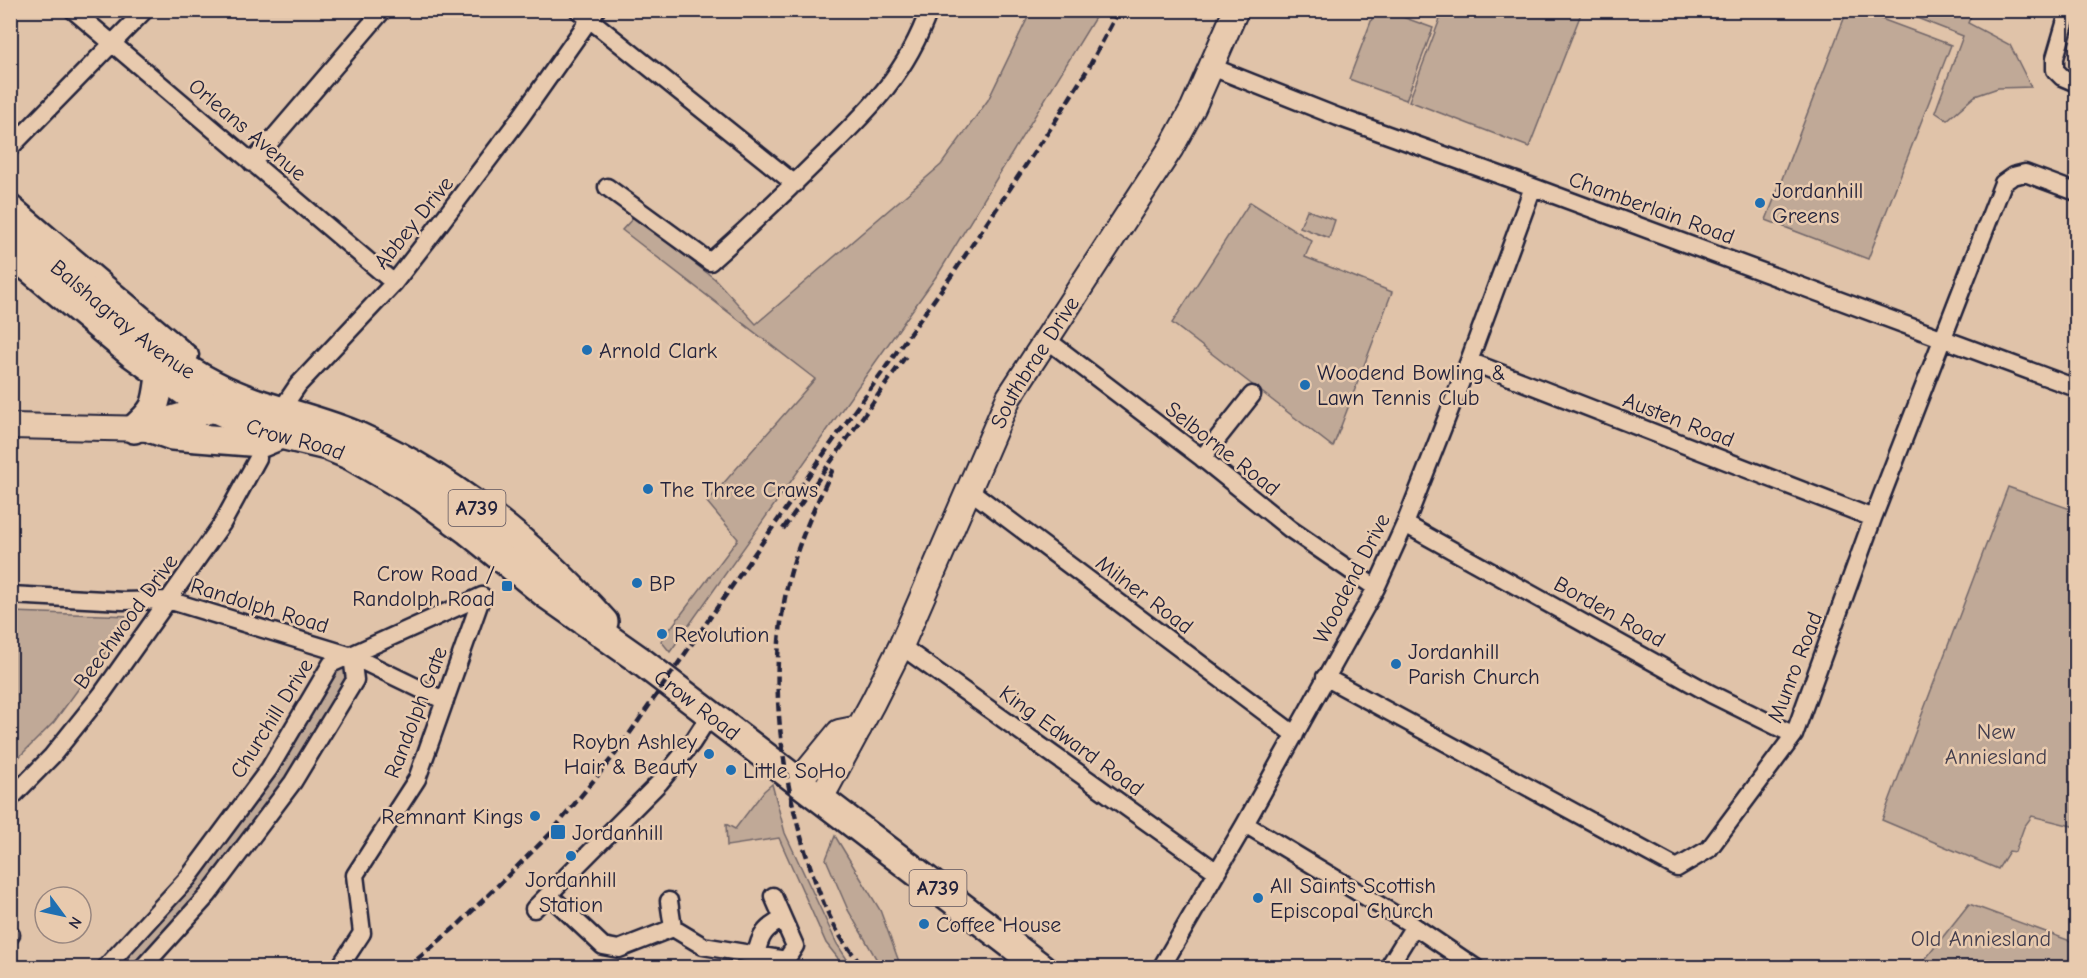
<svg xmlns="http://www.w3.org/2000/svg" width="2087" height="978" font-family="'Comic Neue',sans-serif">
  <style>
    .green { fill: #c0a997; stroke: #716669; stroke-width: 1.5 }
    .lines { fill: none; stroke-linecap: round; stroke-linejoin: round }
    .street-casing { stroke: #22223b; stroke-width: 21 }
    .secondary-casing { stroke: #22223b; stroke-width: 28 }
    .primary-casing { stroke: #22223b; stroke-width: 32 }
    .street { stroke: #e8caae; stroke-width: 16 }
    .secondary { stroke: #e8caae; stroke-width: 24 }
    .primary { stroke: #e8caae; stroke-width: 27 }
    .rail { stroke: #22223b; stroke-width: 4.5; stroke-dasharray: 9 4.5; stroke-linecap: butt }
    .poi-dot { fill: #1f6fb2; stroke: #e8caae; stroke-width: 2 }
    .labels { text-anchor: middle; stroke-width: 5; stroke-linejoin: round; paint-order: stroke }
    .shield { fill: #e8caae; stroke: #5d545e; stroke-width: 1.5 }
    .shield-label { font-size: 21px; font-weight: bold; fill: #22223b }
    .street-label { font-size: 22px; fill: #22223b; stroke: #e8caae }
    .poi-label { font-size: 22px; fill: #22223b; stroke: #e8caae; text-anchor: start }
    .park-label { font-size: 22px; fill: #423d4d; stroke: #e8caae }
  </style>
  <rect width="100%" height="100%" fill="#e0c3a9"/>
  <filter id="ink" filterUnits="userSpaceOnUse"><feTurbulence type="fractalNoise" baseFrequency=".0167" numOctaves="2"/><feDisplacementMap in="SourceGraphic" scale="12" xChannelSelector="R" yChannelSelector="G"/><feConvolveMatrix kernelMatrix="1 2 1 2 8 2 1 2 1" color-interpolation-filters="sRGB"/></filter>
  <g filter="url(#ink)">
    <path class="green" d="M 1031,11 L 1099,11 L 940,271 L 670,652 L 661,641 L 738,539 L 707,502 L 815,379 L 622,230 L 634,217 L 715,279 L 756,324 L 941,165 L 988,100 Z
      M 1375,11 L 1386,11 L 1433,28 L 1406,100 L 1349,79 Z
      M 1443,11 L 1582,11 L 1529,147 L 1409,101 Z
      M 1847,11 L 1860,11 L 1951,45 L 1868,259 L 1766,220 Z
      M 1899,11 L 1973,11 L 1968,23 L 2010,45 L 2031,87 L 1998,88 L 1975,96 L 1947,120 L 1935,112 L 1963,36 Z
      M 1250,202 L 1312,241 L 1305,257 L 1392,292 L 1333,447 L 1172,323 Z
      M 1307,210 L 1335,220 L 1329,238 L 1300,227 Z
      M 2008,487 L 2076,511 L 2076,827 L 2032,816 L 2024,827 L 2015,852 L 2009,851 L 1998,869 L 1882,820 Z
      M 11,612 L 132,616 L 54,722 L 11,765 Z
      M 338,665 L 352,674 L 288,778 L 203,891 L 132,967 L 115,968 Z
      M 772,784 L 785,833 L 837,944 L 852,967 L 842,967 L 837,957 L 826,943 L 779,838 L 727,846 L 726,824 L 735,829 L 764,791 Z
      M 835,836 L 880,910 L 901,967 L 881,967 L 848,910 L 826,859 Z
      M 1969,904 L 2076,943 L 2076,967 L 1919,967 Z"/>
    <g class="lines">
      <defs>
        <path id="street" d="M 73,10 L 394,283
          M 578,10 L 795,184
          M 2069,10 L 2055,58 L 2055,70 L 2062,77 L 2076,83
          M 1212,67 L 1338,117 L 1533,187 L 2076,388
          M 10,148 L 145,10
          M 252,163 L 383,10
          M 607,187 L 710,262 C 749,227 787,191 824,154 C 870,109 907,73 929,10
          M 10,202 L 190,355
          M 1046,339 L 1202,458 L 1290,529 L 1376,588
          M 1469,361 L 1873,518
          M 274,415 L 281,410 L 298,385 L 394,283 L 429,238 L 520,118 L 596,10
          M 1202,458 L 1252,395
          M 968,489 L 1295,735
          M 1405,524 L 1711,694 L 1794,735
          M 10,595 L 123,601 L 168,600 L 352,656 L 445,701
          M 901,646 L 1217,872
          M 1325,677 L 1677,868 L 1709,849 L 1794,735 L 1873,518 L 2003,183 L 2013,176 L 2025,173 L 2076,192
          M 10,799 L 52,756 L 101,695 L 222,524 L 258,458
          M 1245,824 L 1414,926 L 1476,968
          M 549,895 L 603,946 L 619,949 L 673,928
          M 669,901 L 673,928
          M 534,909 L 660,782 L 692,743 L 710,715
          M 673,928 L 703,946 L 786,960 L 795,946 L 773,896
          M 10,935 L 11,935
          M 756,955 C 760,935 765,928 783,919
          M 105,968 L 188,878 L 269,769 L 331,664 L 482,596
          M 142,968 L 208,895 L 293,782 L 355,680 L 352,656
          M 339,968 L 362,933 L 355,875 L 417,779 L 482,596
          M 1161,968 L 1245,824 L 1376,588 L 1405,524 L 1469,361 L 1533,187
          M 1388,968 L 1414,926"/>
        <g id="secondary">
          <path d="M 10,426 L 152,429"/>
          <path d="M 799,781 L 839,732 L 859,728"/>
          <path id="s1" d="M 821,798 L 873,702 L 901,646 L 1009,397 L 1171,148 L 1193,108 L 1236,10"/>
        </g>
        <g id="primary">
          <path id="s2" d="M 10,227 C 42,253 73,279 104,306 C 139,335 174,364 215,385 C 260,409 313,416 360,437 C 454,479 536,547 604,622"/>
          <path id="s3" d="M 10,252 L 131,353 L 188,394 L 215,409 L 264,431 L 327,446 L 351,456 L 422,497 L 467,530 L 547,595 L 638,659 L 1042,968"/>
          <path d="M 134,429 C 157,408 156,406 160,376"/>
          <path d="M 152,429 L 172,436 L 262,443 L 274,438"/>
          <path d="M 152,429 L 172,420 L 224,405"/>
        </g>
      </defs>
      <use href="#street" class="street-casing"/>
      <use href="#secondary" class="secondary-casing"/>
      <use href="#primary" class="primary-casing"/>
      <use href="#street" class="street"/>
      <use href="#secondary" class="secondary"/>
      <use href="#primary" class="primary"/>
      <path class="rail" d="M 833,469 C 816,504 798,542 789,579 C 767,670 779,766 806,854 C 815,881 824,909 839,934 C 846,946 855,956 863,968
        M 783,529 L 908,353
        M 407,968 L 459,924 L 550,834 L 616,753 L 830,445 L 954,272 L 1054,123 L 1089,67 L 1119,10"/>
    </g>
  </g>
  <g class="poi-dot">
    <circle cx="1760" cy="203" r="6"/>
    <circle cx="587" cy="350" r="6"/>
    <circle cx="1305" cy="385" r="6"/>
    <circle cx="648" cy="489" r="6"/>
    <circle cx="637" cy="583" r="6"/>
    <rect x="501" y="580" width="12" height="12" rx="3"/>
    <circle cx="662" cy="634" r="6"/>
    <circle cx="1396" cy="664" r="6"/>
    <circle cx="709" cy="754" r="6"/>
    <circle cx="731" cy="770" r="6"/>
    <circle cx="535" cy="816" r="6"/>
    <rect x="550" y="824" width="16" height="16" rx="3"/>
    <circle cx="571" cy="856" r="6"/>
    <circle cx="1258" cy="898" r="6"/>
    <circle cx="924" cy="924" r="6"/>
  </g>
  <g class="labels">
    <g class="shield">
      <rect x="448.5" y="490" width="57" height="36" rx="4.5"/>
      <rect x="909.5" y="870" width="57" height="36" rx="4.5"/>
    </g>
    <g class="shield-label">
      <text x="477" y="515">A739</text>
      <text x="938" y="895">A739</text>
    </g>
    <g class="street-label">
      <text transform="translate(248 129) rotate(40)" y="8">Orleans Avenue</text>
      <text transform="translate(1652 207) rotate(20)" y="8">Chamberlain Road</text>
      <text transform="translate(413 222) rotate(-51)" y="8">Abbey Drive</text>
      <text dy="8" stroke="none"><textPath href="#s2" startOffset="146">Balshagray Avenue</textPath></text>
      <text dy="8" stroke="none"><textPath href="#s1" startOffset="486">Southbrae Drive</textPath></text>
      <text transform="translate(1679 419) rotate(21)" y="8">Austen Road</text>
      <text dy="8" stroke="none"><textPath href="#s3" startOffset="345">Crow Road</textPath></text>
      <text transform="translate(1223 448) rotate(38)" y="8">Selborne Road</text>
      <text transform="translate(1351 578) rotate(-63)" y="8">Woodend Drive</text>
      <text transform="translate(1145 594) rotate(37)" y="8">Milner Road</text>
      <text transform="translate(260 605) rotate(17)" y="8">Randolph Road</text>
      <text transform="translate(1610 611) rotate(29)" y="8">Borden Road</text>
      <text transform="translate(125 621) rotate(-54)" y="8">Beechwood Drive</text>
      <text transform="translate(1794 667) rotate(-69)" y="8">Munro Road</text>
      <text dy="8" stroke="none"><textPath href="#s3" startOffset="830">Crow Road</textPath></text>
      <text transform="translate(415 712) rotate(-69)" y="8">Randolph Gate</text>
      <text transform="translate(271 718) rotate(-58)" y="8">Churchill Drive</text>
      <text transform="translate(1072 740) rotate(36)" y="8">King Edward Road</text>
    </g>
    <g class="poi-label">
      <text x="1772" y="198">Jordanhill<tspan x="1772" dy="25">Greens</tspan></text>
      <text x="599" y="358">Arnold Clark</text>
      <text x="1317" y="380">Woodend Bowling &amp;<tspan x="1317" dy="25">Lawn Tennis Club</tspan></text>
      <text x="660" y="497">The Three Craws</text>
      <text x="495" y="581" text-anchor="end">Crow Road /<tspan x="495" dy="25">Randolph Road</tspan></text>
      <text x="649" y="591">BP</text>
      <text x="674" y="642">Revolution</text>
      <text x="1408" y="659">Jordanhill<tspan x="1408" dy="25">Parish Church</tspan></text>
      <text x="697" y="749" text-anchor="end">Roybn Ashley<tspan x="697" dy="25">Hair &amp; Beauty</tspan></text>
      <text x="743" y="778">Little SoHo</text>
      <text x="523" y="824" text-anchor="end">Remnant Kings</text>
      <text x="572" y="840">Jordanhill</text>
      <text x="571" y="887" text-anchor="middle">Jordanhill<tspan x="571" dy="25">Station</tspan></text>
      <text x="1270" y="893">All Saints Scottish<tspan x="1270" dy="25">Episcopal Church</tspan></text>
      <text x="936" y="932">Coffee House</text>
    </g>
    <g class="park-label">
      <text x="1996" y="739">New<tspan x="1996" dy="25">Anniesland</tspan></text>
      <text x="1981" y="946">Old Anniesland</text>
    </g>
  </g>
  <rect width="2087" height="978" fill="none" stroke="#e8caae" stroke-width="36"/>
  <rect x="18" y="18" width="2051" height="942" fill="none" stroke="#22223b" stroke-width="2" filter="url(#ink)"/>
  <g transform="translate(63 915) rotate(123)"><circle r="28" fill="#e8caae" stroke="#998780" stroke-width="1.5"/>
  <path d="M0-4.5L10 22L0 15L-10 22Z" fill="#1f6fb2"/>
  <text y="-9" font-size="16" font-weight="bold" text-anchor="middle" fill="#22223b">N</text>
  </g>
</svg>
